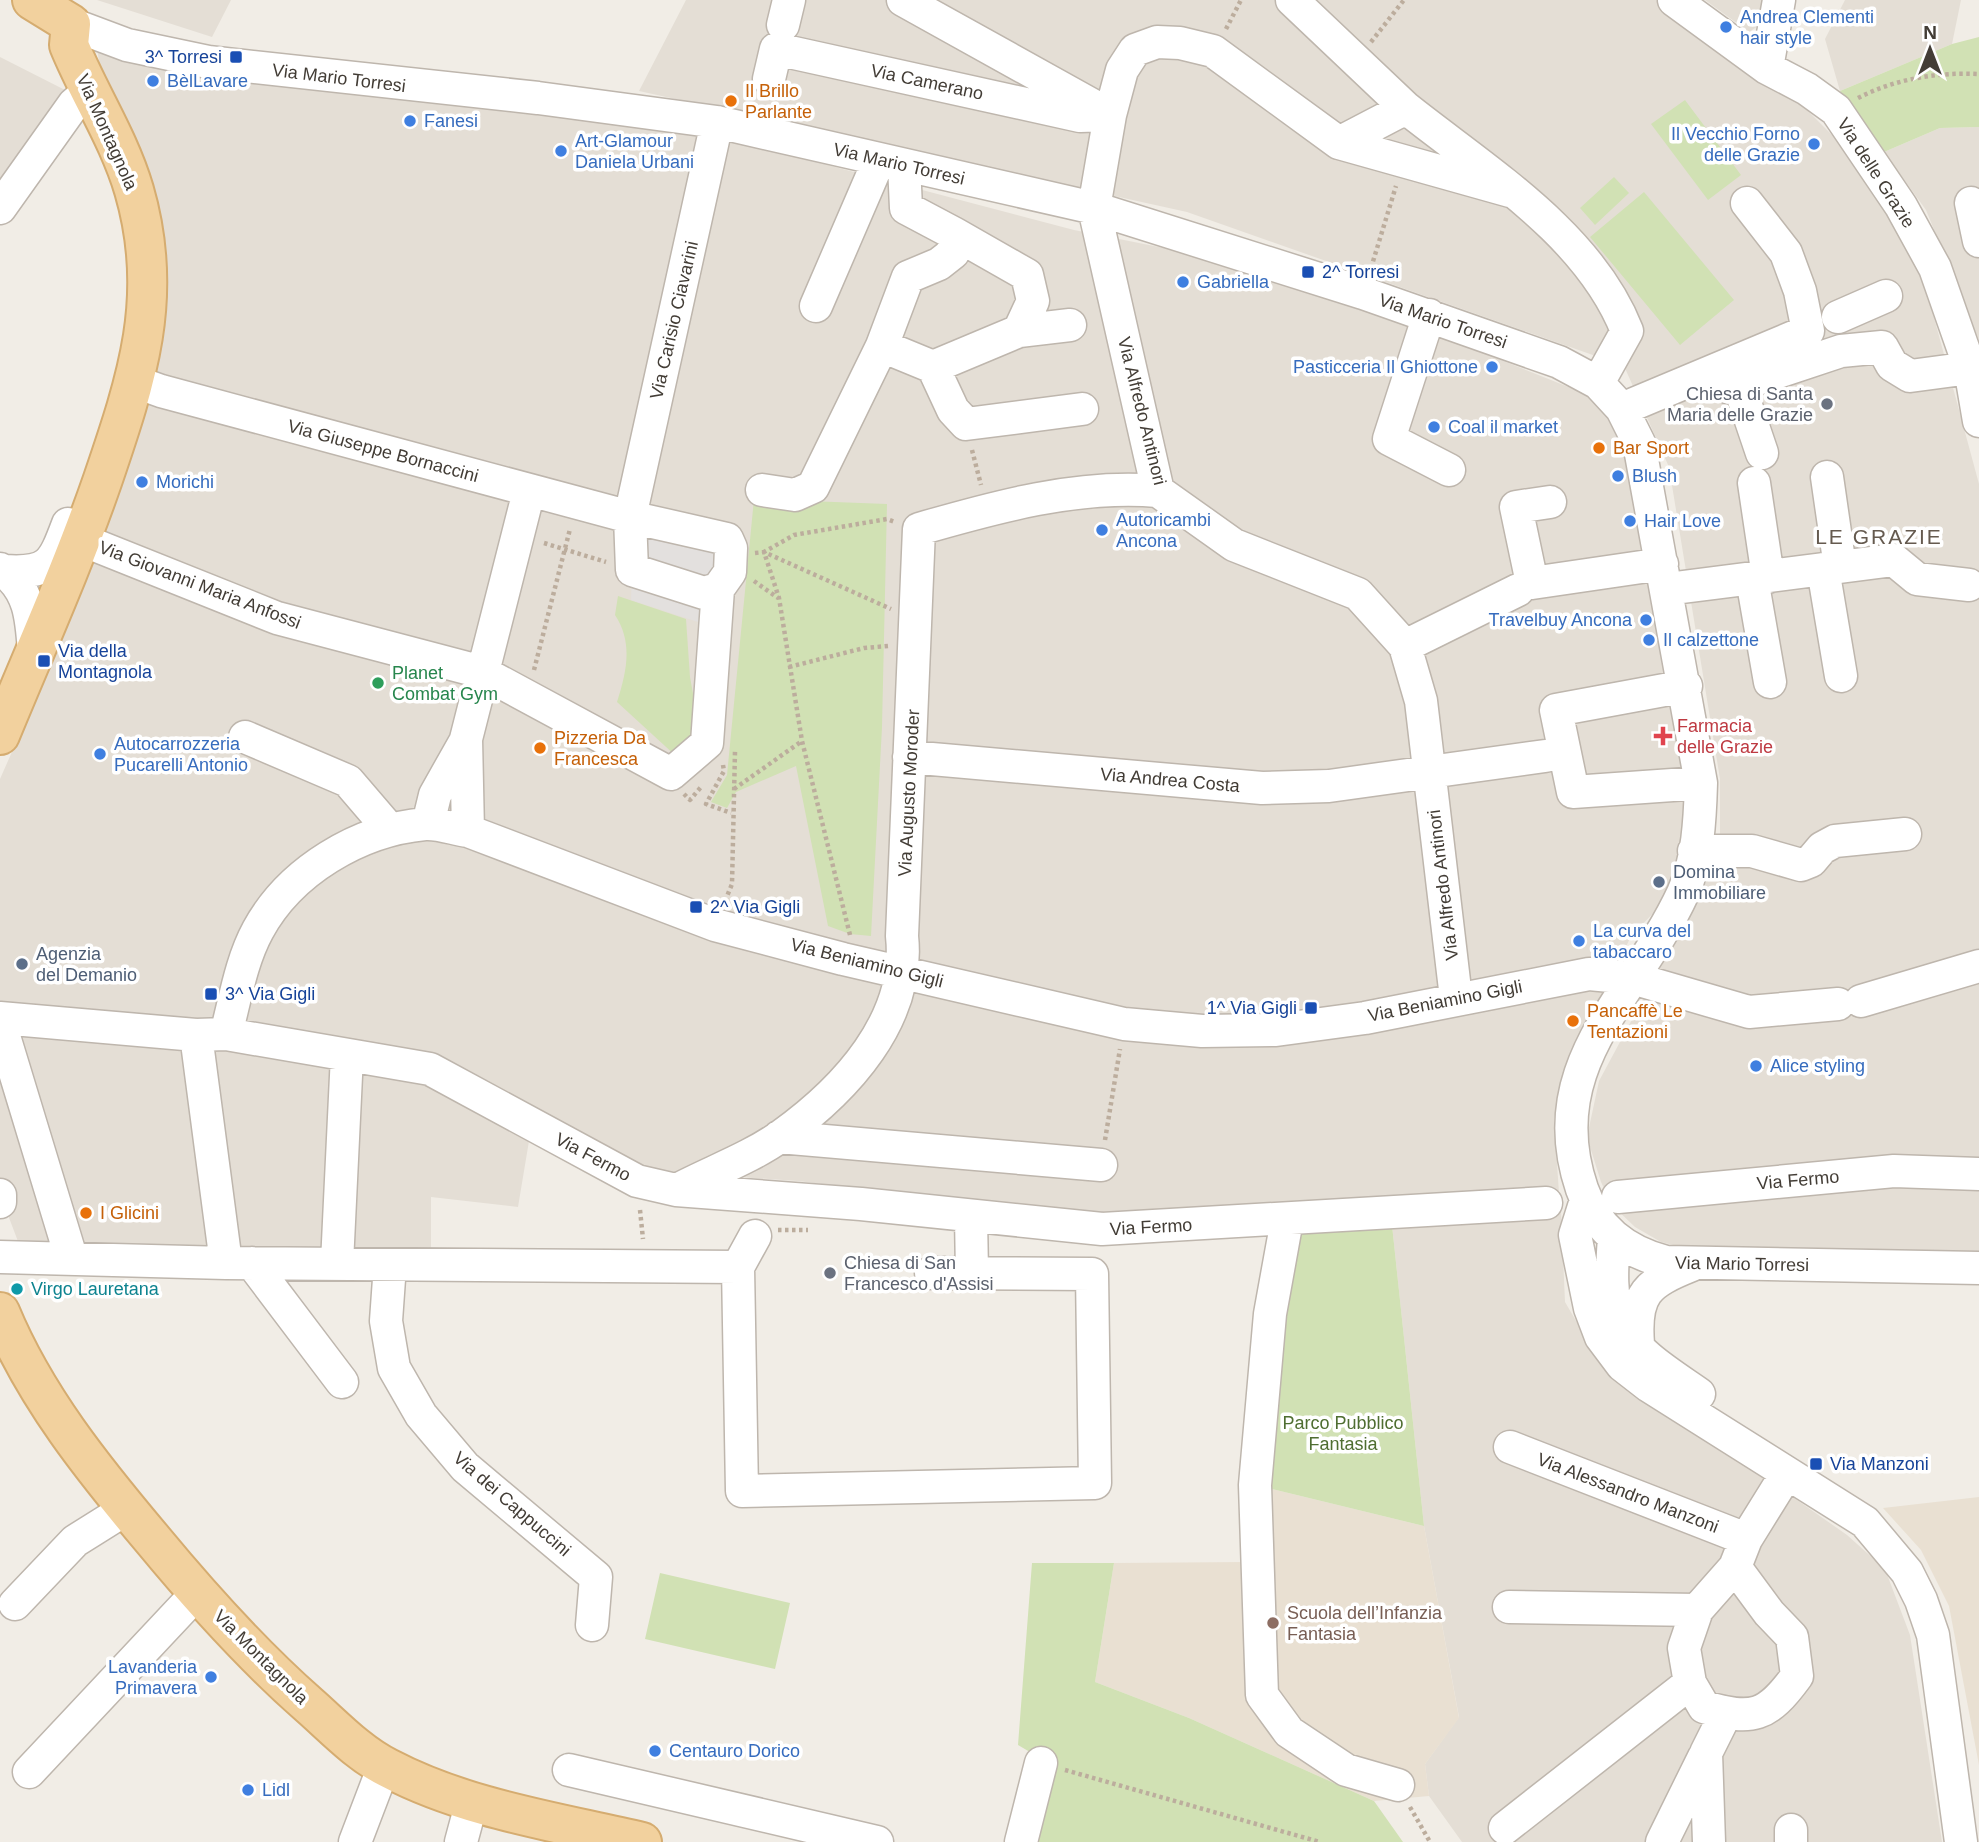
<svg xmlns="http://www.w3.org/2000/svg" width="1979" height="1842" font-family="Helvetica,sans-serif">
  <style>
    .residential { fill: #e4ded5 }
    .education { fill: #e9e0d2 }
    .green { fill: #d1e1b4 }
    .parking { fill: #e3e0de }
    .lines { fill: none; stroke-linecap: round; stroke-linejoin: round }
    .minor-casing { stroke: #beb6ad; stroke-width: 35 }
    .major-casing { stroke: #d5ac70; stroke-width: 42 }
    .path { stroke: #bcad9d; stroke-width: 4.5; stroke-dasharray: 3.5 3.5; stroke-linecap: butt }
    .minor { stroke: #fff; stroke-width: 32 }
    .major { stroke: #f2d19e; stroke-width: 38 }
    .shop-dot { fill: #3f7fe0; stroke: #fff; stroke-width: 2.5 }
    .transit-dot { fill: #1a4fb4; stroke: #fff; stroke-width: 2.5 }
    .food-dot { fill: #e8710a; stroke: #fff; stroke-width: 2.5 }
    .worship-dot { fill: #6b7280; stroke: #fff; stroke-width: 2.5 }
    .leisure-dot { fill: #2e9e5b; stroke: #fff; stroke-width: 2.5 }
    .health-dot { fill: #e0444e; stroke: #fff; stroke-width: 2.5 }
    .service-dot { fill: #5c6f8a; stroke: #fff; stroke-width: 2.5 }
    .culture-dot { fill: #0f9aa8; stroke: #fff; stroke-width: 2.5 }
    .education-dot { fill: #8d6e63; stroke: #fff; stroke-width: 2.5 }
    .labels { text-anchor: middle; stroke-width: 7; stroke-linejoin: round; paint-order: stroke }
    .shop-label { font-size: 18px; fill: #366cbe; stroke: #fff; text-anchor: start }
    .transit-label { font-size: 18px; fill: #164399; stroke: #fff; text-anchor: start }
    .street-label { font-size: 18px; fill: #433d36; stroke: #fff }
    .food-label { font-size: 18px; fill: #c56008; stroke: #fff; text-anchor: start }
    .worship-label { font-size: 18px; fill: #5b616d; stroke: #fff; text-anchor: end }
    .leisure-label { font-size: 18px; fill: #27864d; stroke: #fff; text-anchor: start }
    .health-label { font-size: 18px; fill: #be3a42; stroke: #fff; text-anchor: start }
    .service-label { font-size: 18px; fill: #4e5e75; stroke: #fff; text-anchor: start }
    .culture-label { font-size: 18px; fill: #0d838f; stroke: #fff; text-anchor: start }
    .park-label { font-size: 18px; fill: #4f6e31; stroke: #fff }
    .education-label { font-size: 18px; fill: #785e54; stroke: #fff; text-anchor: start }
    .quarter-label { font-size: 21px; letter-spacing: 2px; fill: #655a4f; stroke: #fff }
  </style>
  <rect width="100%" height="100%" fill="#f1ede6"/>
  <path class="residential" d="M 97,0 L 231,0 L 212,37 Z
    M 686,0 L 1656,0 L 1802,105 L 1833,136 L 1919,262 L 1979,484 L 1979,1251 L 1698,1251 L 1661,1242 L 1635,1227 L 1612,1205 L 1601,1182 L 1587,1137 L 1599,1081 L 1720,856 L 1720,779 L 1669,467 L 1624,366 L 1187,212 L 639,91 Z
    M 1705,0 L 1773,0 L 1772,17 L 1749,32 Z
    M 1845,0 L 1961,0 L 1952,44 L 1840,91 L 1825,39 Z
    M 97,48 L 205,78 L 655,122 L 725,138 L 1074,230 L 1234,262 L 1360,304 L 1601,400 L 1628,454 L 1690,783 L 1688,850 L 1671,895 L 1631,936 L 1561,1086 L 1554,1119 L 1559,1193 L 1478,1200 L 1102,1218 L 798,1181 L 663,1172 L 529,1141 L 518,1207 L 431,1197 L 431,1251 L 19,1244 L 0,1194 L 0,779 L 67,627 L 164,337 L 166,279 L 154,187 L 103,89 Z
    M 0,57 L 67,91 L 0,200 Z
    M 1979,127 L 1979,340 L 1926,210 L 1884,152 L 1940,128 Z
    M 1561,1210 L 1565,1302 L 1600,1362 L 1847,1535 L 1885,1569 L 1910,1635 L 1942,1842 L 1462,1842 L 1429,1796 L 1425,1764 L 1459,1717 L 1424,1526 L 1392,1225 Z"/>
  <path class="education" d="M 1247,1483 L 1424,1526 L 1459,1718 L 1425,1764 L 1429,1796 L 1374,1801 L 1189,1718 L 1095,1682 L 1114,1563 L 1246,1562 Z
    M 1979,1497 L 1979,1765 L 1949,1606 L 1921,1550 L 1883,1508 Z"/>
  <path class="green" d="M 1979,37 L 1979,127 L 1940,128 L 1884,152 L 1840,91 L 1952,44 Z
    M 1685,100 L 1741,175 L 1708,200 L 1651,124 Z
    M 1614,177 L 1629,193 L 1595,225 L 1580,208 Z
    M 1644,192 L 1734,300 L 1680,345 L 1590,237 Z
    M 754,499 L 887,504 L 882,727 L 871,936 L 850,934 L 828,926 L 796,766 L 736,792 L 727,808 L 711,802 L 727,775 Z
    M 618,596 L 686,619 L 690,677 L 700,732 L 677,757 L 617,702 C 627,671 633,642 615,615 Z
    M 1392,1225 L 1424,1526 L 1268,1488 L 1277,1351 L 1297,1227 Z
    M 1032,1563 L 1114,1563 L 1095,1682 L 1189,1718 L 1374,1801 L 1403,1842 L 1033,1842 L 1052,1765 L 1018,1745 Z
    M 660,1573 L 790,1603 L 775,1669 L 645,1639 Z"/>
  <path class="parking" d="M 645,509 L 742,532 L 737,583 L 704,624 L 631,600 L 632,570 Z"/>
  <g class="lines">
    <defs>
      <path id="minor" d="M 903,0 L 1110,115 L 1122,70 L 1135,50 L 1157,42 L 1180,43 L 1213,51 L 1339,143 L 1510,191
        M 1292,0 L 1406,108
        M 1674,0 L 1767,68 L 1807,89 L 1836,110 L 1901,206 L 1935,268 L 1970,368 L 1979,421
        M 71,24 L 127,45 L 208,62 L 538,98 L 717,122 L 1094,208 L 1363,293 L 1559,362 L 1598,383 L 1622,409 L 1639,443 L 1701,783 C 1700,820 1698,860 1683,893 C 1635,997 1539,1064 1582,1189 C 1596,1229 1626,1252 1666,1262 L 1979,1268
        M 783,25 L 789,0
        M 1767,68 L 1779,0
        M 769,79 L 776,49 L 1080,116 L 1110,115 L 1094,208 L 1158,491 L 1234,545 L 1358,594 L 1405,646 L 1421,701 L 1456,998
        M 1339,143 L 1406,108 C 1485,171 1589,234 1627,331 L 1598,383
        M 1971,203 L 1979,241
        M 0,208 L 74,104 L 89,91
        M 816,306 L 879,160
        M 1429,315 L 1389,439 L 1449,470
        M 1838,317 L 1886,296
        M 1019,331 L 1070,325
        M 882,346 L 933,367 L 953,410 L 966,424 L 1082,409
        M 933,367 L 1019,331 L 1033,301 L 1027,275 L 955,234
        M 136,382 L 161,391 L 630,517 L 717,122
        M 1739,385 L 1762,453
        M 1730,388 L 1841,351 L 1882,347 L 1892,365 L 1910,376 L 1970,368
        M 1622,409 L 1808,331 L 1800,291 L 1786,253 L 1747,203
        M 1827,477 L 1840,567
        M 1754,483 L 1768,577
        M 762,490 L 795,495 L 813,487 L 882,346 L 908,277 L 939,264 L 953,253 L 955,234 L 906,208 L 904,165
        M 1550,502 L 1516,507 L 1532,583 L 1662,564
        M 630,517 L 727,539 L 731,548 L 730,572 L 718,589 L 704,593 L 632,570 Z
        M 82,540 L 277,618 L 482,672 L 671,774 L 707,743 L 718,589
        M 0,569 C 31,588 32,622 34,654
        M 1823,569 L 1841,676
        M 4,571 C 49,574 53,564 68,524
        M 1752,579 L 1770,682
        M 1667,589 L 1894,560 L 1917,579 L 1969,585
        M 1405,646 L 1518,590
        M 1686,686 L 1556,710 L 1573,792 L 1701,783
        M 245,737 L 348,781 L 390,830
        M 909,757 L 1262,788 L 1329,786 L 1545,756
        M 428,824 L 435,795 L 466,740
        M 468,831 L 466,739 L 529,491
        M 1694,851 L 1752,851 L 1801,865 L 1811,861 L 1822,848 L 1835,841 L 1905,834
        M 1861,1001 L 1979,966
        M 0,1018 L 196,1035 L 226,1034 L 430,1069 L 637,1181 L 676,1190 L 861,1204 L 1102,1229 L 1546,1203
        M 0,1023 L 71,1257
        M 226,1034 C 235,1000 241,961 258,930 C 290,871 359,830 425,824 C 438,823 454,829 468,831 L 715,925 L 843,959 L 1124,1024 L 1202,1031 L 1276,1030 L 1365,1018 L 1589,974 L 1632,978 L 1749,1012 L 1838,1004
        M 196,1035 L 226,1263
        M 779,1137 L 1101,1165
        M 677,1190 C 711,1172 750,1158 781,1136 C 845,1090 911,1020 902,936 L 919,529 C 995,507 1078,484 1158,491
        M 0,1195 L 0,1202
        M 1618,1197 L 1894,1171 L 1979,1174
        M 1586,1200 L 1575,1235 L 1590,1308 L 1601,1337 L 1622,1365 L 1649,1386 L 1865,1522 L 1907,1572 L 1921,1600 L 1933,1635 L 1961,1842
        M 971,1217 L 972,1273
        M 1287,1220 L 1270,1314 L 1255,1485 L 1262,1695 L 1289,1732 L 1346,1770 L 1398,1785
        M 755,1236 L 738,1267 L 742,1491 L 1095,1483 L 1092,1274 L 931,1273
        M 1614,1238 C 1612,1264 1609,1300 1621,1325 C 1636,1354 1672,1375 1699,1394
        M 0,1257 L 226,1263 L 738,1267
        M 252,1263 L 342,1382
        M 337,1263 L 347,1055
        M 390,1265 L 386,1321 L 394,1368 L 421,1415 L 465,1467 L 596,1577 L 592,1625
        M 1638,1344 C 1634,1293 1647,1283 1692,1265
        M 1510,1447 L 1746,1539
        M 1735,1567 L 1769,1613 L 1792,1637 L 1797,1676 C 1767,1717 1753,1721 1704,1707 L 1690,1683 L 1684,1648 L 1697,1610 L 1735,1567 L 1746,1539 L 1787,1473
        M 15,1604 L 75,1541 L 126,1509
        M 1509,1607 L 1697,1610
        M 569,1770 L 877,1842
        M 29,1772 L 197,1593
        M 1505,1828 L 1690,1683
        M 1791,1830 L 1791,1842
        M 355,1842 L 384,1766
        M 461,1842 L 472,1801
        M 1021,1842 L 1041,1763
        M 1662,1842 L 1704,1757
        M 1709,1842 L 1706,1753 L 1726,1713"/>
      <path id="major" d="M 0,735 C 35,650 73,566 103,479 C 137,379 165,296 134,190 C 119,139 89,94 69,45 L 71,24 L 32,0
        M 0,1312 C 35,1397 94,1470 153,1540 C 201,1598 252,1655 309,1705 C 334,1727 358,1753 388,1768 C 466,1809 557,1822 642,1842"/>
    </defs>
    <use href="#minor" class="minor-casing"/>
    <use href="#major" class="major-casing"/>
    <path class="path" d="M 1226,29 L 1241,0
      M 1371,42 L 1404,0
      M 1858,98 C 1895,79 1937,72 1979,74
      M 1371,268 L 1396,186
      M 972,450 L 981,485
      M 544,543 L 606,562
      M 755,553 L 764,552 L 891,609
      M 754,581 L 778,598
      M 789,667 L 864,648 L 888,646
      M 534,670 L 570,529
      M 723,765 L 724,771 L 706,804 L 731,813
      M 734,789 L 802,741
      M 684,794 L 690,800 L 701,787
      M 725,901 L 732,884 L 735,751
      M 850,935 L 802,741 L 779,598 L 764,552 L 794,535 L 887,519 L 895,522
      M 1105,1140 L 1120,1049
      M 640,1210 L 643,1239
      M 778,1230 L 808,1230
      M 1065,1770 L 1320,1842
      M 1410,1807 L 1430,1842"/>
    <use href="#minor" class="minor"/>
    <use href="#major" class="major"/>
  </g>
  <g class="shop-dot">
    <circle cx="1726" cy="27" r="7"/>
    <circle cx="153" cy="81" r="7"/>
    <circle cx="410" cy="121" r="7"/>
    <circle cx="1814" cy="144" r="7"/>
    <circle cx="561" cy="151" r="7"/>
    <circle cx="1183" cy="282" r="7"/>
    <circle cx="1492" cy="367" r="7"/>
    <circle cx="1434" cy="427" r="7"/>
    <circle cx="1618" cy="476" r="7"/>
    <circle cx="142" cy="482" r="7"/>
    <circle cx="1630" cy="521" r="7"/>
    <circle cx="1102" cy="530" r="7"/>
    <circle cx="1646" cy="620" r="7"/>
    <circle cx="1649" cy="640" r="7"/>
    <circle cx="100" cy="754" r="7"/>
    <circle cx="1579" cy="941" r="7"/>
    <circle cx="1756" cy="1066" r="7"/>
    <circle cx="211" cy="1677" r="7"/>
    <circle cx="655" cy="1751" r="7"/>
    <circle cx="248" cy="1790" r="7"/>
  </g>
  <g class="transit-dot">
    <rect x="229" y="50" width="14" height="14" rx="3.5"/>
    <rect x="1301" y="265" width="14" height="14" rx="3.5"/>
    <rect x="37" y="654" width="14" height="14" rx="3.5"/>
    <rect x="689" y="900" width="14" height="14" rx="3.5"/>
    <rect x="204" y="987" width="14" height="14" rx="3.5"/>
    <rect x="1304" y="1001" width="14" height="14" rx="3.5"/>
    <rect x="1809" y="1457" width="14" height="14" rx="3.5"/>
  </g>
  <g class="food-dot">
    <circle cx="731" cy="101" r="7"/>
    <circle cx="1599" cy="448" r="7"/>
    <circle cx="540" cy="748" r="7"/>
    <circle cx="1573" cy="1021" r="7"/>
    <circle cx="86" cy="1213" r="7"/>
  </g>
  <g class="worship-dot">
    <circle cx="1827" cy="404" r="7"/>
    <circle cx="830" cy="1273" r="7"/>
  </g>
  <circle class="leisure-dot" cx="378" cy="683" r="7"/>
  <path class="health-dot" d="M1659.5 725.5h7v7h7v7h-7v7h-7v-7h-7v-7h7z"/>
  <g class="service-dot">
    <circle cx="1659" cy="882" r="7"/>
    <circle cx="22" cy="964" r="7"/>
  </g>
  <circle class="culture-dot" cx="17" cy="1289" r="7"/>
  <circle class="education-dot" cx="1273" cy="1623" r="7"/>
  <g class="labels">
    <g class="shop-label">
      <text x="1740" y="23">Andrea Clementi<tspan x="1740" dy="21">hair style</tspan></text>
      <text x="167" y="87">BèlLavare</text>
      <text x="424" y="127">Fanesi</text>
      <text x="1800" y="140" text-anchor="end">Il Vecchio Forno<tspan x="1800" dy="21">delle Grazie</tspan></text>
      <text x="575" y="147">Art-Glamour<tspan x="575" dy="21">Daniela Urbani</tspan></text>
      <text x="1197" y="288">Gabriella</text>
      <text x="1478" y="373" text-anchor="end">Pasticceria Il Ghiottone</text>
      <text x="1448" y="433">Coal il market</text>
      <text x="1632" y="482">Blush</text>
      <text x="156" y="488">Morichi</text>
      <text x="1116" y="526">Autoricambi<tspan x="1116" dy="21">Ancona</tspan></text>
      <text x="1644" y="527">Hair Love</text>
      <text x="1632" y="626" text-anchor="end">Travelbuy Ancona</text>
      <text x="1663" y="646">Il calzettone</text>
      <text x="114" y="750">Autocarrozzeria<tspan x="114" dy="21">Pucarelli Antonio</tspan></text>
      <text x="1593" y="937">La curva del<tspan x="1593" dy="21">tabaccaro</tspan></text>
      <text x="1770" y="1072">Alice styling</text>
      <text x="197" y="1673" text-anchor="end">Lavanderia<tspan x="197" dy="21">Primavera</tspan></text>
      <text x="669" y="1757">Centauro Dorico</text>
      <text x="262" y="1796">Lidl</text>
    </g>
    <g class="transit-label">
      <text x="222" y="63" text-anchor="end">3^ Torresi</text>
      <text x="1322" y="278">2^ Torresi</text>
      <text x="58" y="657">Via della<tspan x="58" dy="21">Montagnola</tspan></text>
      <text x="710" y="913">2^ Via Gigli</text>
      <text x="225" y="1000">3^ Via Gigli</text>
      <text x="1297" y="1014" text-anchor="end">1^ Via Gigli</text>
      <text x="1830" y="1470">Via Manzoni</text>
    </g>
    <g class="street-label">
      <text transform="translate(339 78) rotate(7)" y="6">Via Mario Torresi</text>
      <text transform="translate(927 82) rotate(12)" y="6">Via Camerano</text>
      <text transform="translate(107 132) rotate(66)" y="6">Via Montagnola</text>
      <text transform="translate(899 164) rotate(13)" y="6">Via Mario Torresi</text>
      <text transform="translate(1876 173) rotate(57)" y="6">Via delle Grazie</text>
      <text transform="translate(674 320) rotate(-77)" y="6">Via Carisio Ciavarini</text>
      <text transform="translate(1443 321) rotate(19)" y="6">Via Mario Torresi</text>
      <text transform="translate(1142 411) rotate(76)" y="6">Via Alfredo Antinori</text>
      <text transform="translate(383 451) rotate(15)" y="6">Via Giuseppe Bornaccini</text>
      <text transform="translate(200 585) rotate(21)" y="6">Via Giovanni Maria Anfossi</text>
      <text transform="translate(1170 780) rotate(5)" y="6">Via Andrea Costa</text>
      <text transform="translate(909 793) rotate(-87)" y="6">Via Augusto Moroder</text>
      <text transform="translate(1443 885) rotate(-97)" y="6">Via Alfredo Antinori</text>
      <text transform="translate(867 963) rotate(14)" y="6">Via Beniamino Gigli</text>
      <text transform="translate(1445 1001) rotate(-11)" y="6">Via Beniamino Gigli</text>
      <text transform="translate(593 1157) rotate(28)" y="6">Via Fermo</text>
      <text transform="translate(1798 1180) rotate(-5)" y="6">Via Fermo</text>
      <text transform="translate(1151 1227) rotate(-3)" y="6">Via Fermo</text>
      <text transform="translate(1742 1264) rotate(1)" y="6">Via Mario Torresi</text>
      <text transform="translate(1628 1493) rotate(21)" y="6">Via Alessandro Manzoni</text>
      <text transform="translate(512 1504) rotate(41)" y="6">Via dei Cappuccini</text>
      <text transform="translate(261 1657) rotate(45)" y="6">Via Montagnola</text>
    </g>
    <g class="food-label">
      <text x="745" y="97">Il Brillo<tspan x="745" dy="21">Parlante</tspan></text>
      <text x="1613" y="454">Bar Sport</text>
      <text x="554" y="744">Pizzeria Da<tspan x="554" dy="21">Francesca</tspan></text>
      <text x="1587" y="1017">Pancaffè Le<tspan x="1587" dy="21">Tentazioni</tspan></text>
      <text x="100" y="1219">I Glicini</text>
    </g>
    <g class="worship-label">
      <text x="1813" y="400">Chiesa di Santa<tspan x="1813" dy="21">Maria delle Grazie</tspan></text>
      <text x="844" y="1269" text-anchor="start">Chiesa di San<tspan x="844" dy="21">Francesco d'Assisi</tspan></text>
    </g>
    <g class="leisure-label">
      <text x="392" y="679">Planet<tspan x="392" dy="21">Combat Gym</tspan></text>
    </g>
    <g class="health-label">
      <text x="1677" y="732">Farmacia<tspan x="1677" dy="21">delle Grazie</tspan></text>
    </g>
    <g class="service-label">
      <text x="1673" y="878">Domina<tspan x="1673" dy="21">Immobiliare</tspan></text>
      <text x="36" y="960">Agenzia<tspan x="36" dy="21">del Demanio</tspan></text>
    </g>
    <g class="culture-label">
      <text x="31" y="1295">Virgo Lauretana</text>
    </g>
    <g class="park-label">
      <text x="1343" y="1429">Parco Pubblico<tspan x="1343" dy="21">Fantasia</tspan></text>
    </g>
    <g class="education-label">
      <text x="1287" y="1619">Scuola dell’Infanzia<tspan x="1287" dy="21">Fantasia</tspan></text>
    </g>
    <g class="quarter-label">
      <text x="1879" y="544">LE GRAZIE</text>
    </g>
  </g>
  <g transform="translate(1930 49)" stroke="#ffffff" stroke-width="5" paint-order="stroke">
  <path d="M0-5L12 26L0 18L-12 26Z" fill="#433d36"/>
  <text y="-10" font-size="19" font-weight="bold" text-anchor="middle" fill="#433d36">N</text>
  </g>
</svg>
